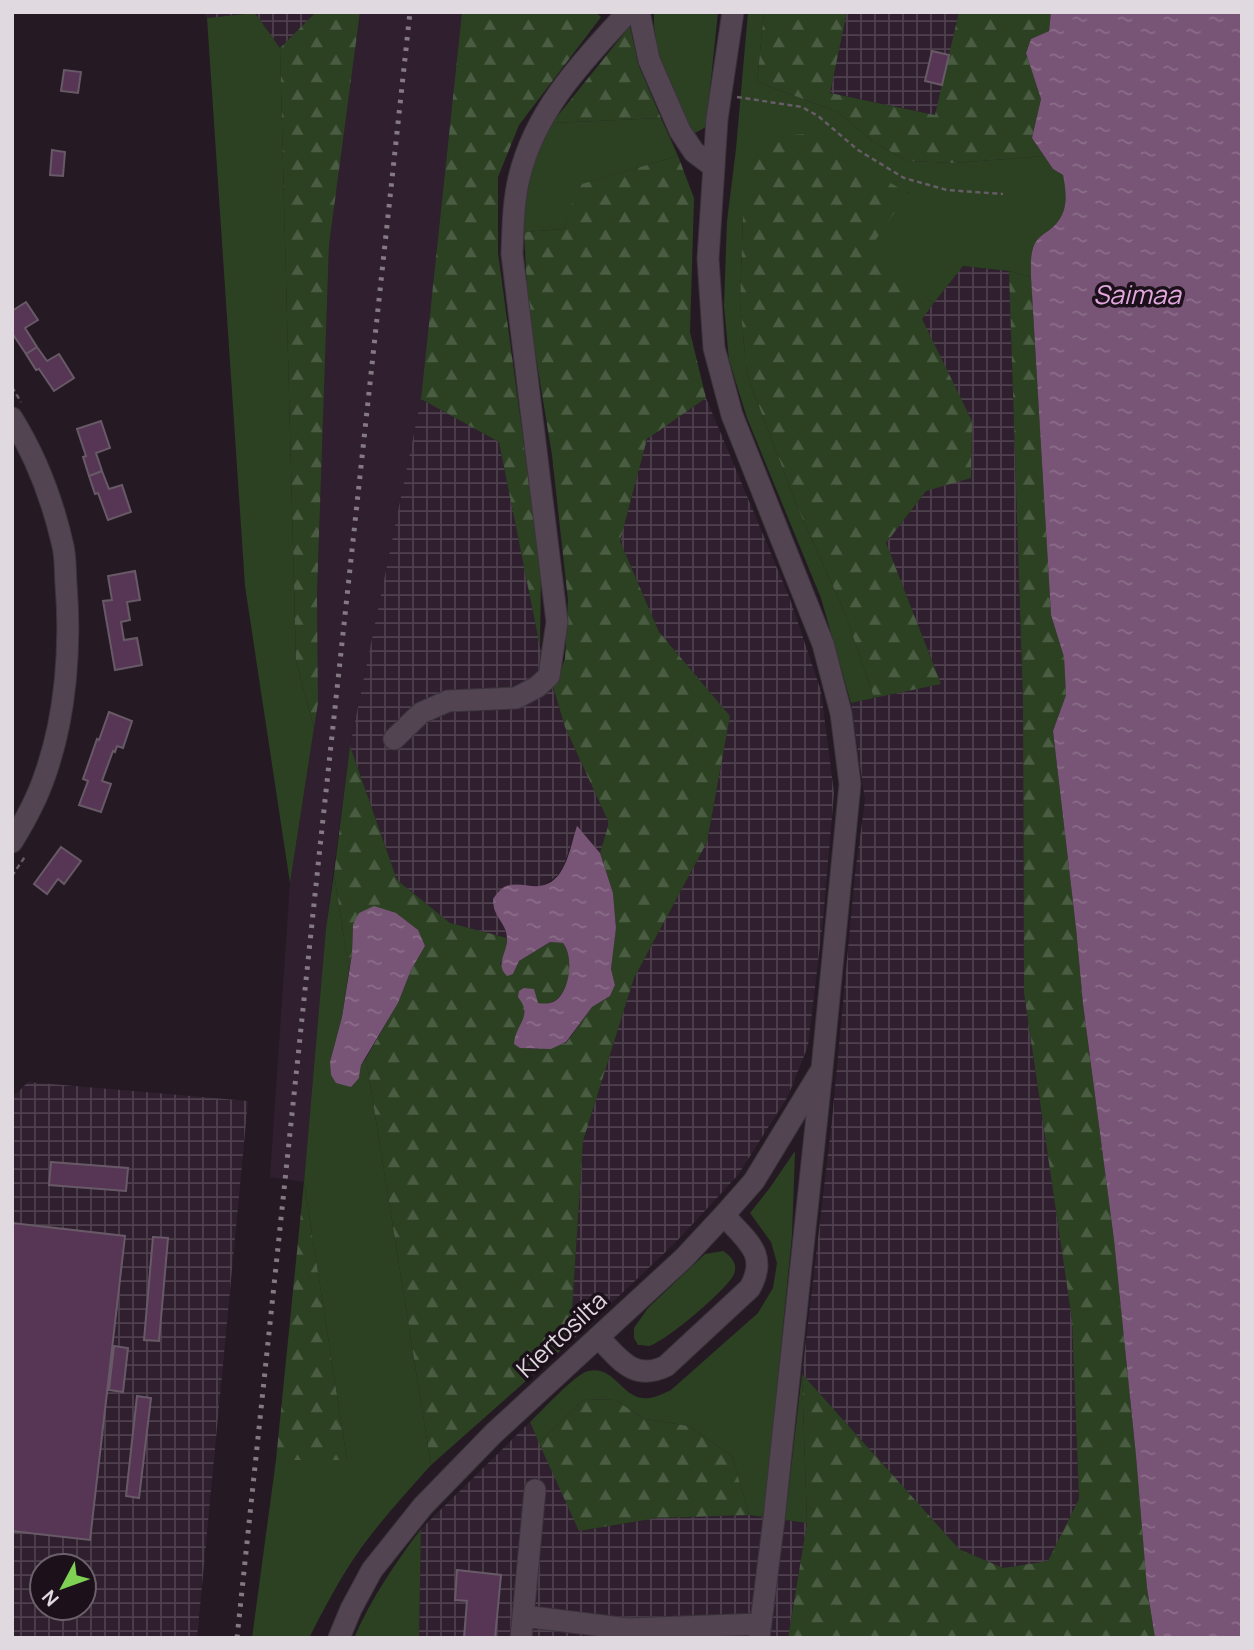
<svg xmlns="http://www.w3.org/2000/svg" width="1254" height="1650" font-family="Manrope,sans-serif">
  <style>
    .built { fill: #30202f }
    .industrial { fill: url(#industrial-grid); fill-rule: evenodd }
    .grass { fill: #2c4122 }
    .forest { fill: url(#forest-firs) }
    .water { fill: url(#water-ripples) }
    .building { fill: #573655; stroke: #675a66; stroke-width: 2 }
    .lines { fill: none; stroke-linecap: round; stroke-linejoin: round }
    .minor-casing { stroke: #3c343c; stroke-width: 23 }
    .path { stroke: #665c65; stroke-width: 2.5; stroke-dasharray: 5 3.5; stroke-linecap: butt }
    .minor { stroke: #524551; stroke-width: 21 }
    .rail { stroke: #847a83; stroke-width: 5; stroke-dasharray: 3.5 7; stroke-linecap: butt }
    .labels { text-anchor: middle; stroke-width: 7; stroke-linejoin: round; paint-order: stroke }
    .street-label { font-size: 24px; fill: #e1d9e0; stroke: #1c111b }
    .water-label { font-size: 26px; font-style: italic; fill: #e2a8de; stroke: #1c111b }
  </style>
  <defs>
    <pattern id="industrial-grid" width="8" height="8" patternUnits="userSpaceOnUse" patternTransform="scale(1.75)"><rect width="8" height="8" fill="#30202f"/><path d="M0 4h8M4 0v8" fill="none" stroke="#4e404d"/></pattern>
    <pattern id="forest-firs" width="22" height="20" patternUnits="userSpaceOnUse" patternTransform="scale(1.75)"><rect width="22" height="20" fill="#2c4122"/><path d="M5 1l3.5 6h-7zM16 11l3.5 6h-7z" fill="#4a5c42"/></pattern>
    <pattern id="water-ripples" width="26" height="14" patternUnits="userSpaceOnUse" patternTransform="scale(1.75)"><rect width="26" height="14" fill="#785576"/><path d="M2 4q2-2 4 0t4 0M15 11q2-2 4 0t4 0" fill="none" stroke="#8b6d89"/></pattern>
  </defs>
  <rect width="100%" height="100%" fill="#251a24"/>
  <path class="built" d="M 360,12 L 462,12 L 421,399 L 350,746 L 326,928 L 304,1182 L 270,1177 L 290,883 L 318,703 L 317,594 L 329,245 Z"/>
  <path class="industrial" d="M 203,12 L 316,12 L 280,48 L 255,13 L 207,18 Z
    M 847,12 L 959,12 L 936,115 L 830,93 Z
    M 963,266 L 1009,271 L 1023,703 L 1024,993 L 1072,1320 L 1079,1499 L 1048,1561 L 1003,1568 L 959,1549 L 802,1374 L 832,1120 L 855,874 L 865,800 L 851,703 L 941,684 L 886,543 L 926,491 L 972,421 L 921,319 Z
    M 706,398 L 790,599 L 821,691 L 834,793 L 823,920 L 808,1046 L 788,1096 L 738,1175 L 674,1244 L 570,1342 L 583,1141 L 634,978 L 707,842 L 730,716 L 659,632 L 620,541 L 647,439 Z
    M 421,399 L 499,442 L 540,647 L 565,727 L 609,823 L 600,853 L 577,827 L 564,865 L 558,875 L 543,886 L 532,887 L 513,884 L 494,911 L 503,923 L 507,938 L 450,923 L 397,880 L 350,746 Z
    M 28,1082 L 248,1101 L 197,1638 L 12,1638 L 12,1098 ZM 42,1566 L 84,1566 L 84,1608 L 42,1608 Z
    M 530,1422 L 580,1531 L 657,1518 L 749,1515 L 807,1523 L 788,1638 L 419,1638 L 421,1529 Z"/>
  <path class="grass" d="M 654,12 L 718,12 L 706,127 L 693,134 L 659,62 L 654,26 Z
    M 748,12 L 764,12 L 757,82 L 838,112 L 871,140 L 907,161 L 955,163 L 1044,156 L 1053,169 L 1063,175 C 1066,192 1069,209 1056,224 C 1047,234 1038,234 1033,248 C 1030,257 1031,268 1031,277 L 1009,271 L 963,266 L 933,304 L 871,245 L 908,192 L 743,213 L 740,302 L 747,375 L 799,511 L 845,613 L 874,698 L 851,703 L 821,598 L 747,418 L 729,360 L 724,306 L 727,221 L 736,149 Z
    M 255,13 L 280,48 L 296,661 L 314,728 L 290,883 L 245,586 L 207,18 Z
    M 661,118 L 678,156 L 579,185 L 564,229 L 524,232 L 525,196 L 532,165 L 552,123 Z
    M 334,874 L 349,970 L 342,1017 L 330,1062 L 359,1078 L 361,1065 L 366,1058 L 431,1465 C 407,1492 382,1519 361,1548 C 341,1576 325,1607 309,1638 L 252,1638 L 276,1460 L 347,1460 L 304,1182 L 326,928 Z
    M 795,1151 L 792,1235 L 764,1517 L 749,1515 L 732,1456 L 689,1426 L 645,1419 L 615,1400 L 584,1399 L 539,1443 L 530,1422 C 542,1411 574,1375 588,1371 C 616,1364 622,1402 650,1398 C 657,1397 664,1393 671,1390 L 758,1313 L 773,1288 L 777,1263 L 771,1242 L 750,1213 L 769,1189 Z
    M 723,1251 C 731,1256 738,1264 734,1274 C 728,1289 665,1342 649,1346 C 647,1346 641,1345 638,1345 L 634,1338 L 634,1328 L 648,1308 L 705,1254 Z
    M 802,1374 L 807,1523 L 785,1520 Z
    M 421,1529 L 419,1638 L 354,1638 C 371,1599 395,1563 421,1529 Z"/>
  <path class="forest" d="M 316,12 L 360,12 L 329,245 L 317,594 L 318,703 L 314,728 L 296,661 L 280,48 Z
    M 462,12 L 595,12 L 601,17 L 519,125 L 498,177 L 498,253 L 541,571 L 540,647 L 499,442 L 421,399 Z
    M 764,12 L 847,12 L 830,93 L 935,115 L 959,12 L 1051,12 L 1049,31 L 1031,39 L 1026,53 L 1041,99 L 1032,138 L 1044,156 L 955,163 L 907,161 L 871,140 L 838,112 L 757,82 Z
    M 630,26 L 638,64 L 661,118 L 552,123 Z
    M 804,134 L 908,193 L 872,245 L 933,304 L 922,319 L 972,421 L 971,478 L 926,491 L 886,543 L 941,684 L 874,698 L 845,613 L 799,511 L 747,375 L 740,303 L 743,213 L 754,142 L 768,137 Z
    M 678,156 L 694,198 L 690,332 L 706,398 L 647,439 L 620,541 L 659,632 L 730,716 L 707,842 L 634,978 L 583,1141 L 570,1342 L 431,1465 L 366,1058 L 398,1003 L 411,970 L 425,946 L 353,925 L 352,954 L 349,970 L 334,874 L 350,746 L 397,880 L 450,923 L 507,938 L 506,951 L 500,964 L 513,974 L 519,961 L 550,942 L 563,943 C 575,959 570,1001 546,1004 C 537,1005 526,999 519,997 C 531,1012 520,1027 515,1044 C 530,1054 549,1046 566,1043 L 592,1007 L 610,996 L 615,985 L 611,969 L 616,928 L 613,893 L 600,853 L 609,823 L 565,727 L 553,687 L 565,659 L 568,600 L 552,455 L 528,308 L 524,232 L 564,229 L 578,185 Z
    M 1009,271 L 1031,277 L 1051,615 L 1064,657 L 1066,695 L 1053,731 L 1076,928 L 1083,1004 L 1114,1240 L 1136,1456 L 1147,1588 L 1155,1638 L 788,1638 L 807,1523 L 802,1374 L 959,1549 L 1003,1568 L 1048,1561 L 1079,1499 L 1072,1320 L 1024,993 L 1023,702 Z
    M 304,1182 L 347,1460 L 276,1460 Z
    M 584,1399 L 615,1400 L 645,1419 L 689,1426 L 732,1456 L 749,1515 L 657,1518 L 579,1531 L 539,1443 Z"/>
  <path class="water" d="M 1051,12 L 1242,12 L 1242,1638 L 1155,1638 L 1147,1588 L 1136,1456 L 1114,1240 L 1083,1004 L 1076,928 L 1053,731 L 1066,695 L 1064,657 L 1051,615 L 1031,277 C 1031,268 1030,257 1033,248 C 1038,234 1047,234 1056,224 C 1069,209 1066,192 1063,175 L 1053,169 L 1032,138 L 1041,99 L 1026,53 L 1031,39 L 1049,31 Z
    M 577,826 L 600,853 L 613,893 L 616,928 L 611,969 L 615,985 L 610,996 L 592,1007 L 566,1042 L 551,1049 L 520,1048 L 514,1044 C 515,1024 534,1017 518,997 L 519,991 L 524,988 L 534,989 L 538,1003 C 544,1004 550,1004 555,1001 C 570,991 574,957 563,943 L 550,942 L 519,961 L 513,974 L 507,976 C 494,964 508,953 507,938 C 506,925 499,921 495,911 C 494,910 493,901 493,899 C 496,895 499,890 504,887 C 522,878 542,898 560,873 C 569,860 572,841 577,826 Z
    M 374,906 L 396,913 L 418,930 L 425,946 L 411,970 L 398,1003 L 361,1065 L 359,1078 L 351,1087 L 336,1083 L 331,1075 L 330,1062 L 342,1017 L 352,954 L 353,925 L 359,913 Z"/>
  <path class="building" d="M 932,51 L 949,55 L 942,85 L 925,81 Z
    M 64,70 L 81,72 L 78,93 L 61,91 Z
    M 52,150 L 65,152 L 63,176 L 50,175 Z
    M 26,302 L 38,320 L 25,328 L 37,347 L 26,354 L 12,333 L 12,311 Z
    M 37,347 L 47,361 L 59,354 L 74,378 L 54,391 L 39,369 L 36,370 L 26,354 Z
    M 101,421 L 110,448 L 96,453 L 102,471 L 89,476 L 83,457 L 86,456 L 77,429 Z
    M 102,471 L 109,489 L 122,485 L 131,512 L 108,520 L 98,493 L 95,494 L 89,476 Z
    M 135,571 L 140,600 L 127,602 L 130,620 L 121,622 L 124,640 L 137,638 L 142,665 L 115,670 L 103,601 L 112,600 L 108,576 Z
    M 109,712 L 132,721 L 123,748 L 117,746 L 115,752 L 113,751 L 102,781 L 111,784 L 101,812 L 79,805 L 88,781 L 83,779 L 97,739 L 99,740 Z
    M 61,847 L 81,861 L 64,884 L 58,879 L 47,894 L 34,884 Z
    M 51,1162 L 128,1168 L 126,1191 L 49,1185 Z
    M 12,1223 L 125,1236 L 90,1540 L 12,1531 Z
    M 153,1237 L 168,1238 L 159,1341 L 144,1340 Z
    M 114,1346 L 128,1348 L 123,1392 L 109,1390 Z
    M 137,1396 L 151,1398 L 139,1498 L 126,1496 Z
    M 457,1570 L 501,1575 L 495,1638 L 464,1638 L 467,1601 L 455,1600 Z"/>
  <g class="lines">
    <defs>
      <path id="minor" d="M 639,12 L 649,60 L 680,131 L 694,152 L 714,167
        M 733,12 L 717,119 L 708,259 L 714,348 L 732,415 L 823,644 L 841,713 L 850,784 L 822,1069 L 774,1519 L 759,1638
        M 12,418 C 35,455 52,499 62,542 C 66,555 65,571 66,584 C 71,646 66,716 45,775 C 37,799 25,821 12,842
        M 394,739 L 421,713 L 448,701 L 516,698 L 537,687 L 549,676 L 557,622 L 512,254 C 513,229 513,203 519,178 C 535,110 582,62 628,12
        M 598,1337 C 619,1358 633,1382 666,1366 L 750,1288 C 769,1253 746,1241 724,1215
        M 523,1616 L 628,1629 L 761,1624
        M 339,1638 L 351,1609 L 372,1570 L 423,1506 L 494,1433 L 684,1258 L 724,1215 L 754,1181 L 819,1074
        M 521,1638 L 535,1490"/>
    </defs>
    <use href="#minor" class="minor-casing"/>
    <path class="path" d="M 737,97 L 802,107 L 818,116 L 858,150 L 904,178 L 947,190 L 1003,194
      M 12,387 L 21,402
      M 12,876 L 26,855"/>
    <use href="#minor" class="minor"/>
    <path class="rail" d="M 237,1638 L 320,847 L 410,12"/>
  </g>
  <g class="labels">
    <g class="street-label">
      <text transform="translate(562 1335) rotate(-43)" y="8">Kiertosilta</text>
    </g>
    <g class="water-label">
      <text x="1137" y="304">Saimaa</text>
    </g>
  </g>
  <rect width="1254" height="1650" fill="none" stroke="#e1d9e0" stroke-width="28"/>
  <g transform="translate(63 1587) rotate(229)"><circle r="33" fill="#1c111b" stroke="#6b616a" stroke-width="2"/>
  <path d="M0-5L12 26L0 18L-12 26Z" fill="#7ed153"/>
  <text y="-10" font-size="19" font-weight="bold" text-anchor="middle" fill="#e1d9e0">N</text>
  </g>
</svg>
